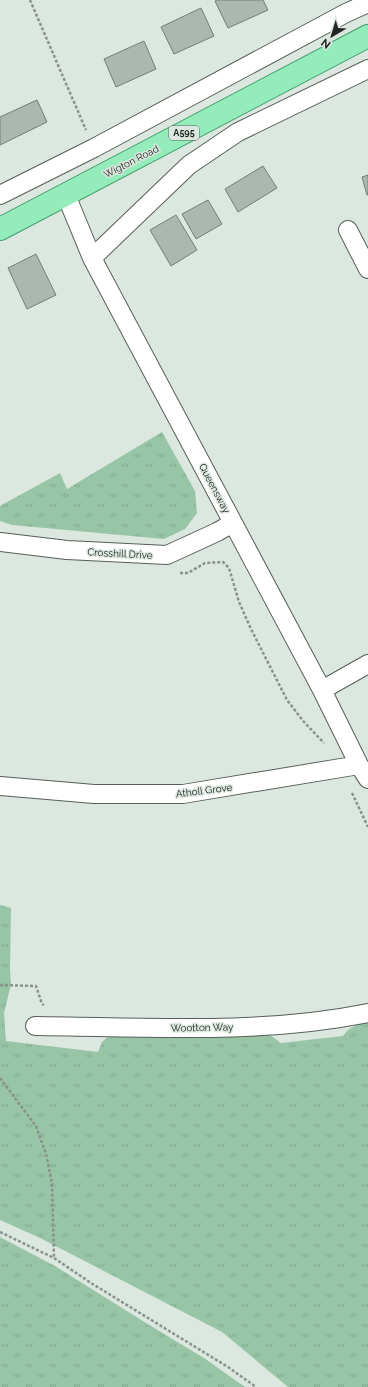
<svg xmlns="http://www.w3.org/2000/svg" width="368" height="1387" font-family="Raleway,sans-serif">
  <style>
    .grass { fill: url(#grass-tufts) }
    .building { fill: #acb7af; stroke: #747e77 }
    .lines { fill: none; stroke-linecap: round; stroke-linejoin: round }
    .minor-casing { stroke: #565f59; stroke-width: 20 }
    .primary-casing { stroke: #3f9e69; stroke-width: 24 }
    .path { stroke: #8a928c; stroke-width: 2.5; stroke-dasharray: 3 2; stroke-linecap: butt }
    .minor { stroke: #fff; stroke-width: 18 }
    .primary { stroke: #95ecbb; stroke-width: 22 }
    .labels { text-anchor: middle; stroke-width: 3; stroke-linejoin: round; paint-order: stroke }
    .shield { fill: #dce7df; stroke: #5a605c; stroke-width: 1 }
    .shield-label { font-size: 9px; font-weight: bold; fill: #222624 }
    .street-label { font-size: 10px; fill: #222624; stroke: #dce7df }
  </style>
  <defs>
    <pattern id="grass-tufts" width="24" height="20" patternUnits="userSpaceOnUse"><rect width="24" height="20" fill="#98c5a6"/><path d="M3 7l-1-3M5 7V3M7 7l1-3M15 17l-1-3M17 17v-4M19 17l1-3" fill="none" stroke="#83a98f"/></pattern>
  </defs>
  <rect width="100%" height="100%" fill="#dce7df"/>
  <path class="grass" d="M 162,432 L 195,491 L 197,513 L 185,529 L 164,539 L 12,525 L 0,521 L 0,506 L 60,473 L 67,489 Z
    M 0,905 L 11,908 L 10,970 L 11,984 L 4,1013 L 6,1041 L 98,1052 L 102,1042 L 111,1034 L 270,1035 L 281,1043 L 343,1036 C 349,1027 357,1024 368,1022 L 368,1387 L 288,1387 L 222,1332 L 40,1238 L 0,1220 Z
    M 0,1237 L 55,1266 L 146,1323 L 204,1358 L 245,1387 L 0,1387 Z"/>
  <path class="building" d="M 217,0 L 263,0 L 268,10 L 228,28 L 215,1 Z
    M 201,8 L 214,36 L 174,54 L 161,27 Z
    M 144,41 L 156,69 L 116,87 L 104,59 Z
    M 37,100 L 47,122 L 0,145 L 0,117 Z
    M 263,166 L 277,188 L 238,212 L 225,189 Z
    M 368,175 L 368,195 L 367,195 L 362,177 Z
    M 208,200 L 222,224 L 196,239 L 182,214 Z
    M 176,215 L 197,250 L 171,266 L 150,230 Z
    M 36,254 L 56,295 L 27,309 L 8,268 Z"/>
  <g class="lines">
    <defs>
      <path id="minor" d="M 0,195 L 94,148 L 346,13 L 368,3
        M 66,195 L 92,258 L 322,690 L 359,765 L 368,779
        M 348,230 L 368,269
        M 92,258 L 189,165 L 238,132 L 368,69
        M 0,542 L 67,550 L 167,555 L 217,532 L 233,523
        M 322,690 L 368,664
        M 0,786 L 94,794 L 183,794 L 359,765
        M 35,1026 C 145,1027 259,1035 368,1013"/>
      <path id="primary" d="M 0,229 L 368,36"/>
    </defs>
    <use href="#minor" class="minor-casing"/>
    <use href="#primary" class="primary-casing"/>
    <path class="path" d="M 30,0 L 86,130
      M 180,573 L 188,573 L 205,563 L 223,562 L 229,568 L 239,602 L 251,629 L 287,700 L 304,722 L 324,743
      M 352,793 L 368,827
      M 0,985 L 36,986 L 42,1004 L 44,1005
      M 0,1078 L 36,1126 L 46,1154 L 52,1183 L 54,1258
      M 0,1232 L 54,1258 L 91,1283 L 228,1367 L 256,1387"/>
    <use href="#minor" class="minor"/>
    <use href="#primary" class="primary"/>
  </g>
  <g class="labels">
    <rect class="shield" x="169" y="126" width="30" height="14" rx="3"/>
    <g class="shield-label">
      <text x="184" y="136">A595</text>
    </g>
    <g class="street-label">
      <text transform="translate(131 161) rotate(-27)" y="4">Wigton Road</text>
      <text transform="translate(215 488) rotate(62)" y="4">Queensway</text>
      <text transform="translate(120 553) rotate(3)" y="4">Crosshill Drive</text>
      <text transform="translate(204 790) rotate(-7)" y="4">Atholl Grove</text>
      <text transform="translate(202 1027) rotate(-1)" y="4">Wootton Way</text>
    </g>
  </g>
  <g transform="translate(332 36) rotate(218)" stroke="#dce7df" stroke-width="3" paint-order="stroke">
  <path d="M0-3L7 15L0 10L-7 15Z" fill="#222624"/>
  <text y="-6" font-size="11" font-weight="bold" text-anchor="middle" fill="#222624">N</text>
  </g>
</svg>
